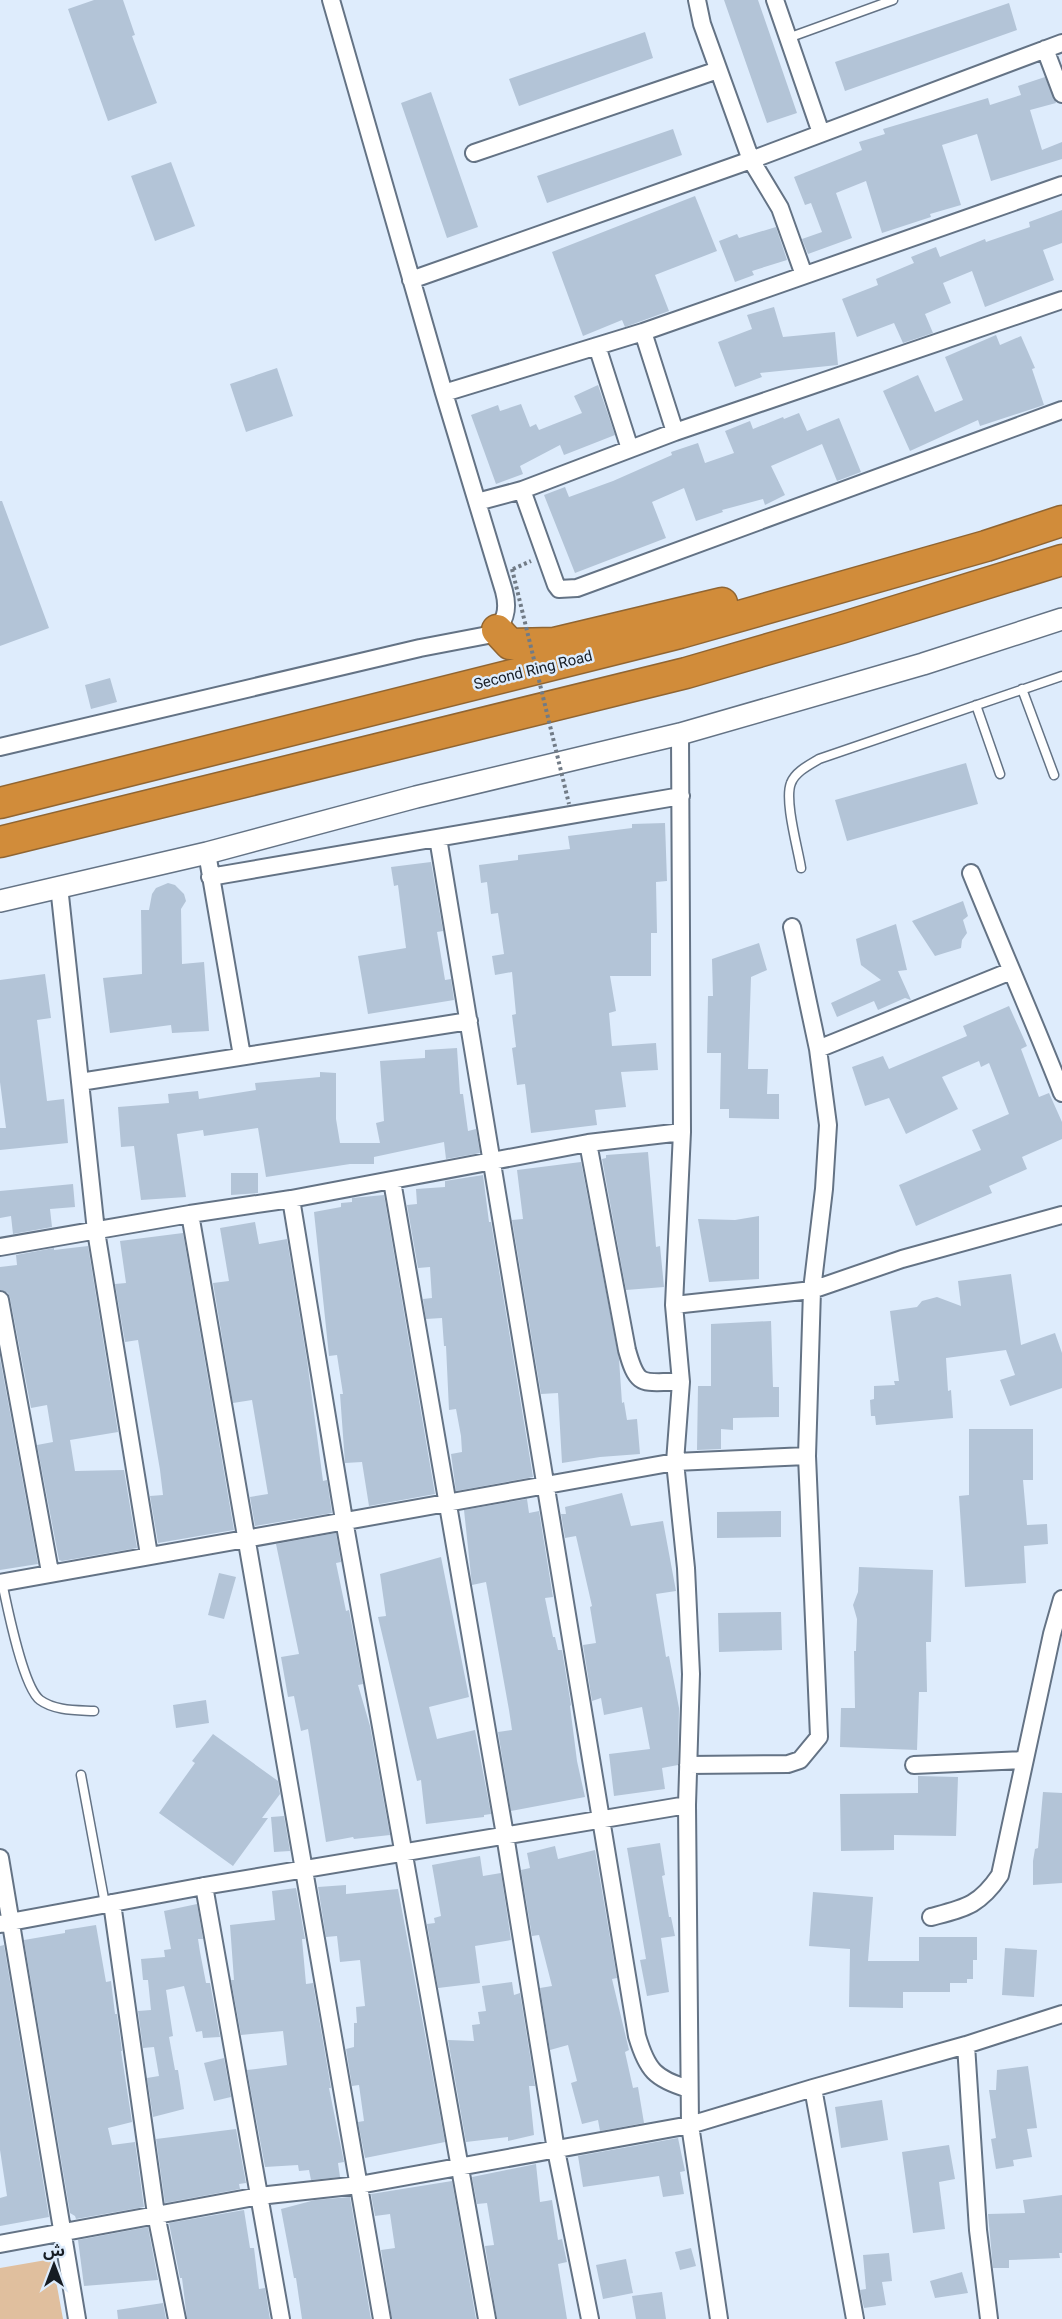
<svg xmlns="http://www.w3.org/2000/svg" width="1062" height="2319" font-family="Roboto,'Noto Sans Arabic',sans-serif">
  <style>
    .green { fill: #e0bf9e }
    .building { fill: #b3c4d7 }
    .lines { fill: none; stroke-linecap: round; stroke-linejoin: round }
    .service-casing { stroke: #647385; stroke-width: 11 }
    .minor-casing { stroke: #647385; stroke-width: 20 }
    .tertiary-casing { stroke: #647385; stroke-width: 24 }
    .motorway-casing { stroke: #906532; stroke-width: 33 }
    .path { stroke: #717b86; stroke-width: 4; stroke-dasharray: 3 3; stroke-linecap: butt }
    .service { stroke: #fff; stroke-width: 8 }
    .minor { stroke: #fff; stroke-width: 16 }
    .tertiary { stroke: #fff; stroke-width: 21 }
    .motorway { stroke: #d18c3a; stroke-width: 30 }
    .path-bridge { stroke: #717b86; stroke-width: 4; stroke-dasharray: 3 3; stroke-linecap: butt }
    .labels { text-anchor: middle; stroke-width: 5; stroke-linejoin: round; paint-order: stroke }
    .street-label { font-size: 15px; fill: #161c23; stroke: #deecfc }
  </style>
  <rect width="100%" height="100%" fill="#deecfc"/>
  <path class="green" d="M 52,2259 L 63,2319 L 0,2319 L 0,2268 Z"/>
  <path class="building" d="M 94,0 L 123,0 L 135,35 L 132,36 L 157,103 L 108,121 L 68,9 Z
    M 724,0 L 758,0 L 797,113 L 767,123 Z
    M 1009,3 L 1017,30 L 845,91 L 835,62 Z
    M 645,32 L 653,58 L 519,106 L 509,79 Z
    M 1045,77 L 1056,103 L 1030,110 L 1042,150 L 1062,142 L 1062,159 L 991,181 L 977,134 L 942,145 L 961,205 L 930,214 L 931,217 L 882,233 L 866,181 L 836,193 L 852,238 L 808,254 L 802,239 L 822,232 L 811,203 L 805,205 L 794,177 L 862,150 L 859,142 L 885,134 L 883,129 L 988,98 L 990,105 L 1021,95 L 1018,86 Z
    M 431,92 L 478,227 L 447,238 L 401,103 Z
    M 673,129 L 682,155 L 547,203 L 537,176 Z
    M 171,162 L 195,226 L 155,241 L 131,176 Z
    M 695,196 L 717,251 L 655,275 L 669,311 L 625,327 L 622,320 L 583,336 L 552,252 Z
    M 1062,210 L 1062,243 L 1043,250 L 1054,280 L 985,307 L 972,271 L 943,283 L 951,303 L 925,314 L 933,333 L 903,343 L 894,323 L 857,337 L 842,299 L 878,285 L 876,279 L 914,263 L 911,257 L 936,247 L 940,257 L 985,239 L 986,242 L 1030,227 L 1029,222 Z
    M 776,227 L 787,260 L 752,271 L 754,275 L 735,282 L 719,241 L 737,234 L 739,238 Z
    M 774,307 L 783,337 L 835,332 L 838,365 L 760,373 L 762,377 L 735,387 L 718,342 L 752,329 L 747,315 Z
    M 996,335 L 1000,345 L 1021,336 L 1035,368 L 1032,369 L 1044,405 L 980,426 L 978,420 L 910,451 L 883,391 L 918,375 L 935,412 L 963,400 L 945,357 Z
    M 277,368 L 293,416 L 246,432 L 230,384 Z
    M 598,385 L 615,435 L 564,455 L 560,445 L 520,466 L 523,474 L 496,484 L 471,415 L 498,405 L 500,411 L 521,404 L 530,427 L 536,424 L 539,430 L 582,413 L 574,396 Z
    M 799,413 L 807,431 L 839,418 L 861,472 L 837,481 L 822,444 L 771,466 L 785,495 L 765,505 L 763,499 L 722,510 L 723,512 L 696,521 L 684,488 L 652,502 L 666,538 L 575,573 L 544,495 L 565,487 L 569,497 L 613,481 L 672,455 L 671,452 L 698,443 L 705,463 L 734,453 L 725,431 L 750,421 L 753,429 L 783,417 L 784,419 Z
    M 0,501 L 2,501 L 49,628 L 0,646 Z
    M 110,678 L 117,702 L 91,709 L 85,685 Z
    M 966,763 L 978,804 L 847,841 L 835,800 Z
    M 665,823 L 667,881 L 656,882 L 657,933 L 651,933 L 651,976 L 610,976 L 616,1011 L 609,1013 L 612,1046 L 656,1043 L 658,1070 L 621,1072 L 626,1107 L 595,1110 L 597,1125 L 531,1133 L 525,1084 L 517,1085 L 512,1048 L 516,1047 L 512,1015 L 516,1014 L 512,972 L 495,975 L 492,956 L 504,954 L 498,913 L 491,914 L 487,882 L 481,883 L 479,865 L 518,860 L 518,855 L 570,849 L 568,836 L 632,828 L 632,824 Z
    M 431,862 L 443,931 L 437,932 L 445,980 L 451,979 L 454,1000 L 368,1014 L 358,956 L 406,948 L 398,885 L 394,886 L 391,867 Z
    M 168,883 L 175,885 L 184,894 L 186,901 L 181,909 L 182,964 L 204,962 L 209,1031 L 172,1033 L 171,1025 L 110,1033 L 103,978 L 142,974 L 141,910 L 149,910 L 152,894 L 156,888 Z
    M 963,901 L 968,916 L 963,920 L 967,933 L 962,940 L 961,948 L 935,956 L 912,921 Z
    M 896,924 L 907,970 L 898,971 L 911,1000 L 905,998 L 878,1010 L 874,1001 L 837,1017 L 831,1003 L 881,980 L 861,965 L 856,939 Z
    M 759,943 L 767,970 L 751,977 L 748,1069 L 768,1069 L 767,1094 L 779,1094 L 779,1119 L 729,1118 L 729,1109 L 720,1109 L 721,1053 L 707,1053 L 708,996 L 713,996 L 712,959 Z
    M 45,974 L 51,1018 L 37,1020 L 47,1101 L 64,1099 L 68,1143 L 0,1150 L 0,1128 L 6,1128 L 0,1082 L 0,980 Z
    M 1009,1006 L 1027,1046 L 1021,1049 L 1039,1097 L 1049,1093 L 1062,1122 L 1062,1139 L 1022,1157 L 1027,1169 L 989,1186 L 992,1193 L 916,1226 L 899,1185 L 981,1150 L 972,1130 L 1009,1114 L 989,1063 L 981,1067 L 979,1061 L 942,1077 L 958,1109 L 906,1134 L 889,1098 L 865,1106 L 852,1067 L 883,1056 L 889,1069 L 967,1036 L 963,1026 Z
    M 457,1048 L 460,1094 L 463,1094 L 468,1131 L 476,1129 L 480,1153 L 446,1159 L 444,1142 L 374,1157 L 374,1164 L 350,1164 L 266,1177 L 258,1128 L 204,1136 L 203,1130 L 177,1134 L 186,1197 L 141,1200 L 134,1146 L 121,1147 L 118,1107 L 169,1103 L 168,1094 L 198,1091 L 199,1099 L 256,1090 L 255,1083 L 320,1077 L 320,1072 L 336,1073 L 336,1119 L 340,1143 L 380,1143 L 376,1123 L 384,1121 L 380,1061 L 425,1058 L 425,1050 Z
    M 648,1152 L 656,1247 L 660,1246 L 664,1287 L 626,1290 L 602,1159 L 606,1158 L 606,1155 Z
    M 581,1162 L 619,1359 L 622,1403 L 624,1402 L 627,1420 L 637,1419 L 640,1454 L 600,1457 L 562,1463 L 558,1393 L 541,1394 L 512,1220 L 523,1219 L 517,1170 Z
    M 231,1173 L 258,1173 L 258,1193 L 231,1195 Z
    M 483,1175 L 489,1222 L 491,1222 L 533,1477 L 456,1491 L 451,1454 L 462,1452 L 461,1436 L 456,1409 L 449,1410 L 446,1346 L 444,1346 L 442,1318 L 426,1319 L 423,1299 L 432,1298 L 430,1267 L 418,1268 L 407,1205 L 417,1204 L 416,1189 L 445,1187 L 445,1181 Z
    M 73,1184 L 75,1207 L 50,1209 L 52,1227 L 13,1234 L 11,1216 L 0,1218 L 0,1191 Z
    M 384,1195 L 435,1494 L 369,1506 L 362,1462 L 345,1463 L 340,1394 L 343,1394 L 337,1355 L 329,1356 L 314,1212 L 341,1207 L 341,1203 L 352,1202 L 352,1198 Z
    M 759,1216 L 759,1279 L 709,1282 L 698,1219 L 735,1220 Z
    M 255,1222 L 259,1244 L 287,1239 L 307,1360 L 323,1481 L 327,1480 L 332,1513 L 255,1526 L 250,1497 L 268,1494 L 252,1400 L 233,1403 L 213,1283 L 229,1281 L 220,1228 Z
    M 183,1233 L 234,1530 L 158,1543 L 150,1496 L 163,1495 L 160,1470 L 138,1340 L 125,1342 L 115,1284 L 126,1283 L 120,1241 Z
    M 88,1246 L 118,1432 L 70,1440 L 75,1471 L 124,1470 L 137,1548 L 62,1561 L 59,1560 L 37,1445 L 53,1442 L 47,1405 L 31,1408 L 10,1298 L 8,1293 L 0,1290 L 0,1267 L 17,1265 L 16,1255 L 54,1248 L 54,1250 Z
    M 1011,1274 L 1021,1345 L 1055,1333 L 1062,1353 L 1062,1388 L 1010,1406 L 1000,1380 L 1015,1375 L 1006,1350 L 946,1358 L 948,1391 L 951,1390 L 953,1418 L 876,1425 L 875,1416 L 871,1416 L 870,1400 L 874,1399 L 874,1386 L 895,1385 L 894,1381 L 899,1381 L 890,1311 L 917,1307 L 922,1301 L 937,1297 L 961,1306 L 958,1281 Z
    M 771,1321 L 773,1387 L 779,1387 L 779,1417 L 733,1418 L 733,1430 L 721,1429 L 721,1449 L 697,1450 L 698,1386 L 711,1386 L 711,1324 Z
    M 0,1358 L 38,1564 L 0,1570 Z
    M 969,1429 L 1033,1429 L 1033,1480 L 1023,1480 L 1027,1525 L 1047,1524 L 1048,1544 L 1024,1546 L 1026,1583 L 965,1587 L 959,1496 L 969,1495 Z
    M 622,1493 L 631,1526 L 663,1521 L 676,1591 L 656,1594 L 666,1657 L 669,1656 L 679,1708 L 678,1765 L 662,1768 L 665,1789 L 614,1796 L 609,1754 L 650,1749 L 642,1707 L 604,1715 L 601,1698 L 592,1701 L 583,1645 L 596,1643 L 590,1607 L 592,1606 L 576,1536 L 565,1538 L 561,1514 L 566,1514 L 565,1507 Z
    M 527,1499 L 529,1513 L 539,1511 L 553,1597 L 545,1598 L 553,1637 L 555,1637 L 558,1650 L 562,1650 L 571,1705 L 570,1706 L 577,1761 L 585,1797 L 511,1811 L 498,1732 L 512,1730 L 509,1710 L 486,1582 L 472,1585 L 464,1510 Z
    M 781,1511 L 781,1537 L 717,1538 L 717,1512 Z
    M 336,1533 L 341,1562 L 336,1563 L 346,1611 L 349,1610 L 363,1684 L 358,1685 L 370,1726 L 390,1835 L 354,1839 L 353,1837 L 326,1842 L 308,1729 L 301,1731 L 294,1696 L 288,1697 L 281,1657 L 299,1654 L 276,1544 Z
    M 441,1557 L 469,1697 L 429,1707 L 437,1739 L 475,1730 L 491,1814 L 484,1815 L 484,1817 L 426,1824 L 421,1780 L 417,1781 L 378,1617 L 386,1616 L 380,1574 Z
    M 859,1567 L 933,1570 L 931,1642 L 926,1642 L 927,1692 L 919,1692 L 917,1750 L 840,1747 L 841,1708 L 855,1708 L 854,1651 L 856,1651 L 857,1619 L 853,1605 L 858,1592 Z
    M 219,1573 L 236,1577 L 224,1619 L 208,1615 Z
    M 781,1612 L 782,1650 L 719,1652 L 718,1613 Z
    M 206,1700 L 209,1723 L 176,1728 L 173,1705 Z
    M 213,1734 L 278,1781 L 280,1794 L 262,1818 L 268,1818 L 233,1866 L 159,1813 L 195,1763 L 192,1761 Z
    M 918,1776 L 958,1777 L 956,1836 L 894,1835 L 894,1850 L 841,1851 L 840,1794 L 918,1793 Z
    M 1043,1792 L 1062,1793 L 1062,1883 L 1033,1885 L 1033,1861 L 1035,1849 L 1038,1848 Z
    M 284,1816 L 290,1851 L 274,1852 L 271,1817 Z
    M 660,1843 L 665,1875 L 662,1876 L 669,1917 L 671,1917 L 675,1936 L 661,1938 L 669,1992 L 647,1996 L 640,1960 L 646,1959 L 627,1848 Z
    M 555,1846 L 558,1859 L 595,1850 L 617,1978 L 612,1979 L 629,2050 L 625,2052 L 633,2088 L 638,2087 L 644,2123 L 600,2131 L 598,2120 L 582,2124 L 571,2083 L 577,2081 L 568,2045 L 550,2050 L 540,1988 L 552,1986 L 539,1935 L 532,1936 L 521,1870 L 530,1868 L 527,1853 Z
    M 480,1856 L 483,1876 L 501,1873 L 511,1940 L 475,1946 L 480,1983 L 438,1988 L 427,1924 L 435,1923 L 434,1918 L 441,1916 L 432,1865 Z
    M 346,1885 L 346,1894 L 398,1889 L 445,2142 L 365,2158 L 358,2122 L 364,2121 L 359,2085 L 352,2086 L 346,2049 L 354,2047 L 354,2023 L 357,2023 L 356,2007 L 365,2006 L 360,1960 L 340,1962 L 337,1936 L 326,1937 L 318,1887 Z
    M 296,1888 L 305,1939 L 302,1939 L 306,1984 L 313,1983 L 331,2088 L 329,2088 L 344,2162 L 338,2163 L 340,2177 L 311,2180 L 309,2170 L 299,2171 L 298,2165 L 265,2167 L 247,2070 L 287,2065 L 283,2031 L 241,2035 L 231,1980 L 234,1980 L 230,1925 L 275,1920 L 272,1891 Z
    M 813,1892 L 873,1897 L 868,1961 L 919,1961 L 919,1937 L 977,1937 L 977,1960 L 973,1960 L 973,1979 L 967,1979 L 967,1983 L 950,1983 L 950,1992 L 903,1992 L 903,2008 L 849,2007 L 850,1949 L 809,1946 Z
    M 197,1904 L 203,1939 L 198,1939 L 200,1952 L 206,1983 L 210,1983 L 220,2037 L 203,2038 L 202,2031 L 196,2032 L 184,1986 L 166,1990 L 173,2036 L 169,2037 L 175,2070 L 178,2070 L 184,2109 L 153,2117 L 147,2078 L 159,2076 L 154,2047 L 143,2048 L 138,2011 L 151,2010 L 148,1980 L 143,1980 L 141,1959 L 165,1957 L 164,1950 L 171,1949 L 164,1911 Z
    M 96,1925 L 106,1982 L 111,1981 L 115,2014 L 117,2014 L 122,2051 L 121,2051 L 132,2122 L 108,2128 L 112,2145 L 135,2142 L 144,2207 L 76,2219 L 75,2216 L 70,2213 L 24,1940 L 65,1933 L 65,1930 Z
    M 4,1945 L 49,2217 L 0,2226 L 0,2198 L 7,2196 L 0,2150 L 0,1946 Z
    M 1005,1948 L 1037,1950 L 1034,1997 L 1002,1995 Z
    M 512,1982 L 514,1995 L 520,1993 L 535,2086 L 529,2086 L 534,2135 L 508,2141 L 508,2137 L 466,2142 L 448,2040 L 474,2041 L 472,2025 L 480,2024 L 478,2012 L 486,2011 L 482,1986 Z
    M 224,2058 L 231,2097 L 214,2101 L 204,2063 Z
    M 1028,2066 L 1037,2128 L 1027,2129 L 1032,2157 L 1013,2160 L 1014,2166 L 996,2169 L 991,2139 L 996,2138 L 989,2090 L 996,2090 L 997,2070 Z
    M 882,2100 L 888,2140 L 841,2148 L 835,2107 Z
    M 236,2129 L 246,2183 L 239,2184 L 240,2189 L 165,2203 L 156,2139 Z
    M 678,2138 L 685,2171 L 680,2172 L 684,2194 L 663,2197 L 659,2176 L 583,2187 L 578,2156 Z
    M 949,2145 L 955,2179 L 939,2182 L 945,2229 L 913,2233 L 902,2152 Z
    M 536,2164 L 540,2202 L 552,2200 L 558,2240 L 562,2239 L 567,2262 L 558,2264 L 567,2319 L 497,2319 L 485,2246 L 494,2245 L 487,2203 L 477,2204 L 472,2177 Z
    M 452,2181 L 476,2319 L 392,2319 L 381,2250 L 395,2248 L 390,2214 L 375,2216 L 371,2194 Z
    M 1062,2195 L 1062,2253 L 1059,2253 L 1060,2258 L 1009,2260 L 1009,2268 L 993,2268 L 988,2214 L 1025,2213 L 1023,2200 Z
    M 350,2197 L 371,2319 L 302,2319 L 296,2278 L 294,2278 L 281,2209 L 315,2200 Z
    M 244,2210 L 250,2248 L 254,2248 L 259,2289 L 265,2288 L 270,2319 L 187,2319 L 182,2278 L 180,2278 L 169,2223 Z
    M 148,2227 L 158,2280 L 84,2286 L 78,2240 Z
    M 691,2248 L 696,2266 L 680,2270 L 675,2252 Z
    M 889,2253 L 892,2281 L 882,2282 L 886,2305 L 864,2308 L 860,2290 L 866,2289 L 863,2255 Z
    M 626,2259 L 633,2293 L 603,2299 L 596,2265 Z
    M 962,2272 L 968,2293 L 935,2298 L 930,2281 Z
    M 662,2292 L 666,2319 L 636,2319 L 632,2296 Z
    M 163,2303 L 166,2319 L 118,2319 L 117,2310 Z"/>
  <g class="lines">
    <defs>
      <path id="service" d="M 788,38 L 893,0
        M 1022,689 L 1054,775
        M 976,705 L 1000,774
        M 801,868 C 798,849 784,800 791,783 C 795,772 809,765 819,759 L 1062,676
        M 2,1582 C 7,1606 23,1687 40,1700 C 55,1711 77,1710 94,1711
        M 81,1775 L 105,1904"/>
      <path id="minor" d="M 697,0 L 702,24 L 751,160 L 780,208 L 804,275
        M 775,0 L 821,133
        M 1045,49 L 1062,94
        M 474,153 L 718,70
        M 411,280 L 751,160 L 1062,43
        M 643,332 L 675,432
        M 597,346 L 630,449
        M 444,393 L 643,332 L 1062,185
        M 522,490 L 556,585 L 559,589 L 577,588 L 1062,410
        M 477,502 L 522,490 L 675,432 L 1062,300
        M 680,734 L 682,1132 L 674,1305 L 681,1382 L 675,1462 L 686,1568 L 691,1674 L 687,1805 L 690,2125 L 719,2319
        M 0,747 L 420,648 L 488,635 C 506,624 509,610 504,591 L 444,393 L 331,0
        M 438,838 L 637,2036 C 647,2070 655,2079 689,2089
        M 207,853 L 242,1056
        M 971,873 C 1001,947 1033,1019 1062,1093
        M 210,877 L 681,796
        M 59,886 L 96,1231 L 149,1555
        M 818,1049 L 1011,971
        M 80,1082 L 469,1021
        M 588,1143 L 627,1350 C 638,1390 643,1381 681,1382
        M 392,1181 L 505,1835 L 556,2150 L 590,2319
        M 291,1199 L 344,1520 L 487,2319
        M 190,1214 L 382,2319
        M 0,1247 L 190,1214 L 291,1199 L 588,1143 L 682,1132
        M 0,1300 L 50,1572
        M 674,1305 L 812,1290 L 902,1259 L 1062,1215
        M 0,1583 L 675,1462 L 807,1456
        M 688,1765 L 788,1764 L 800,1760 L 819,1737 L 807,1456 L 812,1290 L 824,1189 L 828,1125 L 818,1049 L 792,927
        M 914,1765 L 1024,1760
        M 0,1858 L 77,2319
        M 204,1886 L 281,2319
        M 112,1903 L 156,2214 L 177,2319
        M 931,1917 C 965,1908 979,1906 1000,1875 L 1052,1634 L 1062,1599
        M 0,1924 L 204,1886 L 687,1805
        M 966,2045 L 978,2230 L 989,2319
        M 813,2088 L 855,2319
        M 0,2244 L 259,2196 L 359,2185 L 690,2125 L 813,2088 L 966,2045 L 1062,2014"/>
      <path id="tertiary" d="M 0,901 L 207,853 L 416,797 L 680,734 L 923,664 L 1062,619"/>
      <path id="motorway" d="M 497,630 L 510,644 L 554,643 L 722,603
        M 0,803 L 680,633 L 986,546 L 1062,521
        M 0,842 L 686,673 L 841,628 L 1062,560"/>
    </defs>
    <use href="#service" class="service-casing"/>
    <use href="#minor" class="minor-casing"/>
    <use href="#tertiary" class="tertiary-casing"/>
    <use href="#motorway" class="motorway-casing"/>
    <path class="path" d="M 513,569 L 531,561"/>
    <use href="#service" class="service"/>
    <use href="#minor" class="minor"/>
    <use href="#tertiary" class="tertiary"/>
    <use href="#motorway" class="motorway"/>
    <path class="path-bridge" d="M 512,569 L 569,804"/>
  </g>
  <g class="labels">
    <g class="street-label">
      <text transform="translate(533 670) rotate(-14)" y="5">Second Ring Road</text>
    </g>
  </g>
  <g transform="translate(54 2265)" stroke="#deecfc" stroke-width="4.5" paint-order="stroke">
  <path d="M0-4.5L10 22L0 15L-10 22Z" fill="#161c23"/>
  <text y="-9" font-size="16" font-weight="bold" text-anchor="middle" fill="#161c23">ش</text>
  </g>
</svg>
